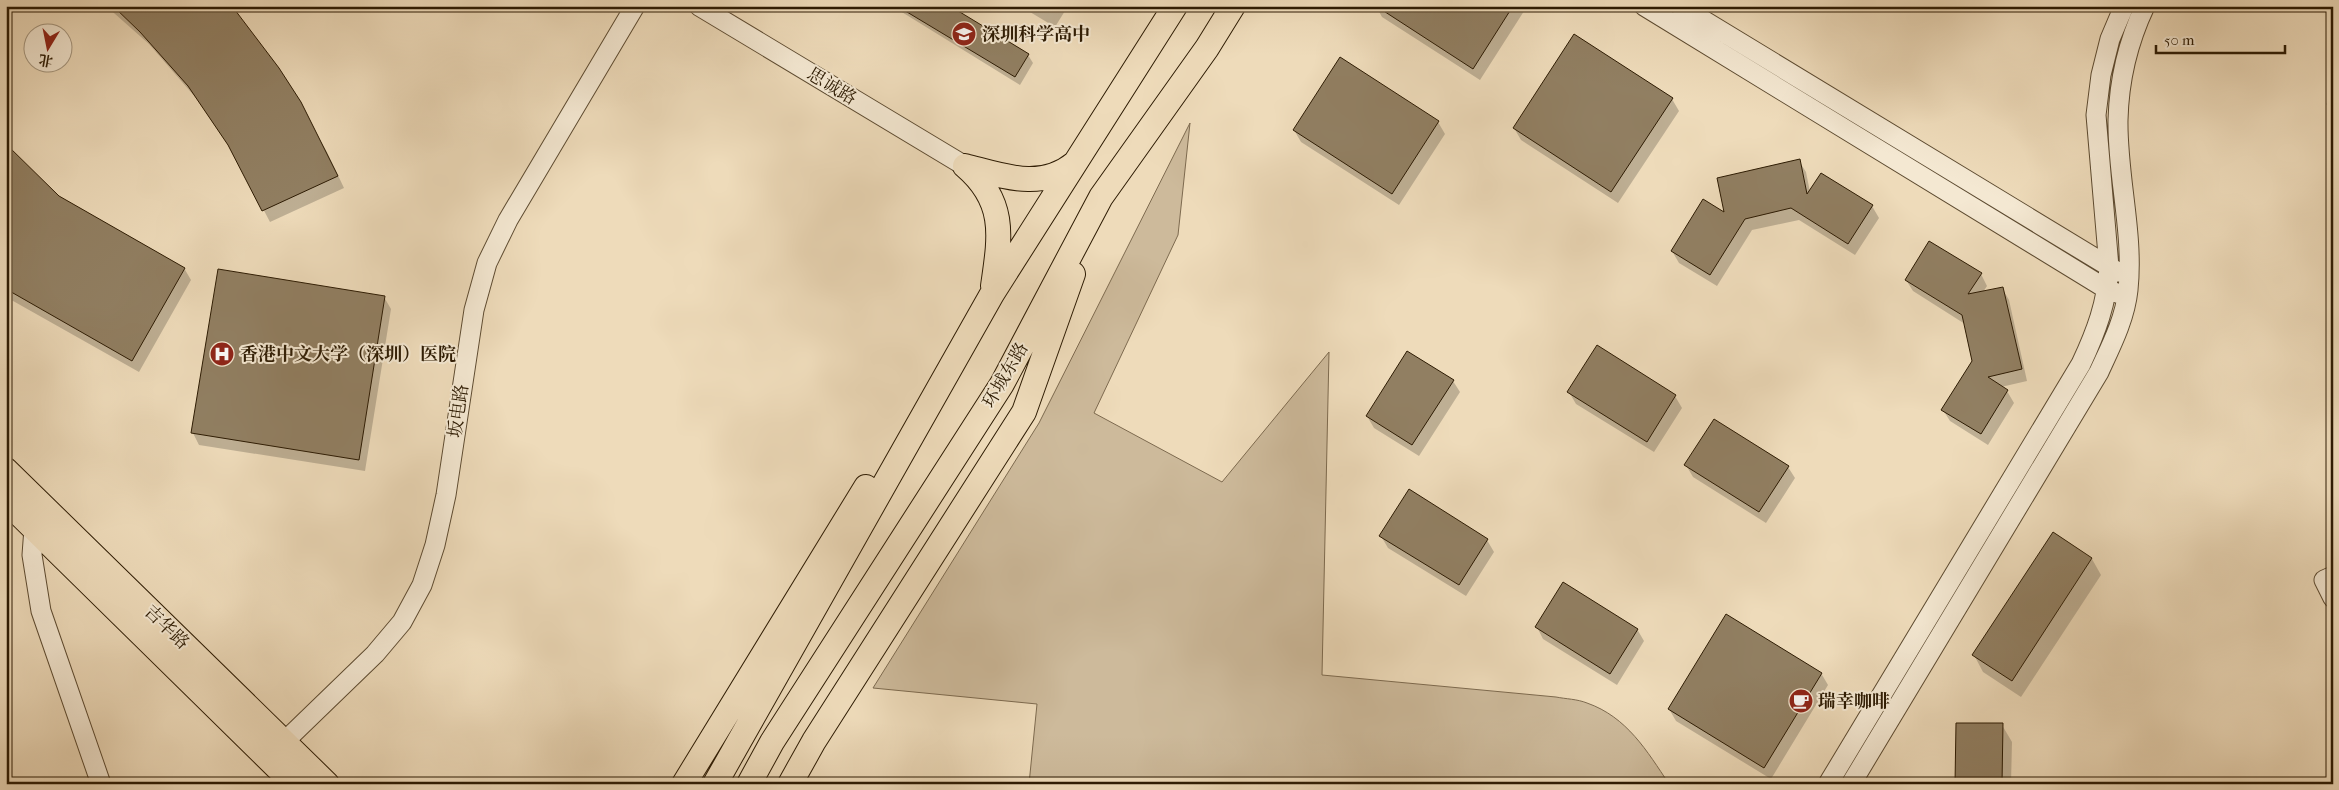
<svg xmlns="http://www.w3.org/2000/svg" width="2339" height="790" font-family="'IM FELL French Canon','Noto Serif SC',serif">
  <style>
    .green { fill: #cdba9b; stroke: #7d6a4f }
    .shadow { fill: #0003 }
    .building { fill: #917f62; stroke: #2d1b03 }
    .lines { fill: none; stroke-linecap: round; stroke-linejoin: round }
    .minor-casing { stroke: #5d4b31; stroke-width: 21 }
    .major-casing { stroke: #2d1b03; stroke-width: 26 }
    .minor { stroke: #f4e8d2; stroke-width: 19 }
    .major { stroke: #eedbba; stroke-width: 24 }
    .labels { text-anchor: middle; stroke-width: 4; stroke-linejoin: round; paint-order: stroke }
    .poi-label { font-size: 18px; font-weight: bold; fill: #2d1b03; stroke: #f4e8d2; text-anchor: start }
    .street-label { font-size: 18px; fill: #2d1b03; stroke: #f4e8d2 }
  </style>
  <rect width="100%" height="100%" fill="#eedbba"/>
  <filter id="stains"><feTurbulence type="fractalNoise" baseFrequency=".004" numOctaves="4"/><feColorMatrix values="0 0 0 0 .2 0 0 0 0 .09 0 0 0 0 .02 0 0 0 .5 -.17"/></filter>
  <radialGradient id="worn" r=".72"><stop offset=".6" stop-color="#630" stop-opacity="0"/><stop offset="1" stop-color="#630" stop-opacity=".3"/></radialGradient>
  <path class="green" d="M 1190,123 L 1178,235 L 1094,413 L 1222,482 L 1329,352 L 1322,675 L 1556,697 C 1566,699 1577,699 1587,703 C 1627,717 1647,751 1669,784 L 1029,784 L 1037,704 L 873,688 L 1039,423 Z"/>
  <path class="shadow" d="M 106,6 L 230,6 L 278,68 L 327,152 L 344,188 L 270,222 L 233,152 L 196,98 L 149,44 Z
    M 892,6 L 948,6 L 1028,55 L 1033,63 L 1020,85 Z
    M 1020,6 L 1068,6 L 1055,27 Z
    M 1376,6 L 1525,6 L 1526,8 L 1480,80 L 1382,17 Z
    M 2333,93 L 2333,115 L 2326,104 Z
    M 1672,99 L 1679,111 L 1618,203 L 1521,140 L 1514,128 Z
    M 1438,122 L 1445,134 L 1399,205 L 1301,142 L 1294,130 Z
    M 6,146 L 58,197 L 184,268 L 191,280 L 139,372 L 6,297 Z
    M 1799,161 L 1806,172 L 1810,192 L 1872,206 L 1879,218 L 1855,255 L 1799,220 L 1752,230 L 1717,286 L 1679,263 L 1672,251 L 1726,215 Z
    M 1981,274 L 1987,286 L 1983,292 L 2002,288 L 2009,300 L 2027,381 L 2001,387 L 2007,391 L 2014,403 L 1988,445 L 1950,421 L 1943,410 L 1974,361 L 1965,324 L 1913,291 L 1906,280 Z
    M 384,297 L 391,309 L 365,471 L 199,445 L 193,433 Z
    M 1453,381 L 1460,392 L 1419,456 L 1374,428 L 1367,416 Z
    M 1569,392 L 1675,396 L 1682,408 L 1654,452 L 1576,404 Z
    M 1686,465 L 1788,467 L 1795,478 L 1766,523 L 1693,477 Z
    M 1381,536 L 1487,540 L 1494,552 L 1466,596 L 1388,548 Z
    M 2092,559 L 2101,575 L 2021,697 L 1983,672 L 1974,655 Z
    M 1537,627 L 1637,629 L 1644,641 L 1617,685 L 1543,639 Z
    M 1821,673 L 1828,685 L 1771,779 L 1676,721 L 1669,709 Z
    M 2002,725 L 2012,742 L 2011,784 L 1956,784 Z"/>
  <path class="building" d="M 113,6 L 232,6 L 279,68 L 301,102 L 338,176 L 262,211 L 228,145 L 188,86 L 140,32 Z
    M 897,6 L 950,6 L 1029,54 L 1015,77 Z
    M 1376,6 L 1513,6 L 1473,69 Z
    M 1574,34 L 1673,98 L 1611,192 L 1513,128 Z
    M 1340,57 L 1439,121 L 1392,194 L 1293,130 Z
    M 6,144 L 59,196 L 185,268 L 132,361 L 6,289 Z
    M 1800,159 L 1807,194 L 1821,173 L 1873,205 L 1848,244 L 1791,208 L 1745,219 L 1710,275 L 1671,251 L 1703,199 L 1724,212 L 1717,178 Z
    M 1929,241 L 1982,273 L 1968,294 L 2003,287 L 2022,369 L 1988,377 L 2008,390 L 1981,434 L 1941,410 L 1972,361 L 1962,315 L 1905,280 Z
    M 218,269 L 385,296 L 359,460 L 191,433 Z
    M 1597,345 L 1676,395 L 1647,442 L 1567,392 Z
    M 1407,351 L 1454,380 L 1412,445 L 1366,416 Z
    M 1714,419 L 1789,466 L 1759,512 L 1684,465 Z
    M 1409,489 L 1488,539 L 1459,585 L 1379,536 Z
    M 2053,532 L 2092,558 L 2012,681 L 1972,655 Z
    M 1563,582 L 1638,629 L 1610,674 L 1535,627 Z
    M 1726,614 L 1822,673 L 1764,768 L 1668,709 Z
    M 1956,723 L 2003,723 L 2002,784 L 1955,784 Z"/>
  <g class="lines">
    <defs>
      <path id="minor" d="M 699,6 L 965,166
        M 1644,6 L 2108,290 L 2117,293
        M 1680,6 L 2118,272
        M 34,528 L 32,555 L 41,611 L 101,784
        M 2333,576 L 2324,580 L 2333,598
        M 284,742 L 375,654 L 402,622 L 422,585 L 435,545 L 446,495 L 474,310 L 487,263 L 508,220 L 635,6
        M 1828,784 L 2081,364 C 2096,332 2107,303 2109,267 L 2096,115 L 2101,75 L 2110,39 L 2124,6
        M 1851,784 L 2099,372 C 2111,346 2125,319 2128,290 C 2134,233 2117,176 2118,120 C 2119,79 2128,42 2145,6"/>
      <path id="major" d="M 965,166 C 1007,202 1000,237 993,286
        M 965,166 C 1004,176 1041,191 1075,163
        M 6,470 L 327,784
        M 6,501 L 294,784
        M 684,784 L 866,487
        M 715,784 L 992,294 L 1175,6
        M 749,784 L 772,742 L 1002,384 L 1101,197 L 1207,48 L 1233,6
        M 790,784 L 814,741 L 1024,412 L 1073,274"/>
    </defs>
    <use href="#minor" class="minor-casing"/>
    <use href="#major" class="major-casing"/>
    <use href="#minor" class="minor"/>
    <use href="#major" class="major"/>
  </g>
  <defs>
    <symbol id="school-disc" viewBox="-11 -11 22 22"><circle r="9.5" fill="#8f2418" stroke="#f4e8d2"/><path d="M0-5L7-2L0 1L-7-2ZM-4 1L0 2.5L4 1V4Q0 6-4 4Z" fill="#fff"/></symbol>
    <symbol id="hospital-disc" viewBox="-11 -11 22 22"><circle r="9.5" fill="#8f2418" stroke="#f4e8d2"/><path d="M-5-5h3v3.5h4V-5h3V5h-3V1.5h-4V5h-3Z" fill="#fff"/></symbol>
    <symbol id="cafe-disc" viewBox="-11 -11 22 22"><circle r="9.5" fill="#8f2418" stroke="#f4e8d2"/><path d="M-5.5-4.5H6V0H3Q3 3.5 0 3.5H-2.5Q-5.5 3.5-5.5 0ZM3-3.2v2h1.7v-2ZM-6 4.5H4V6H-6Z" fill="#fff"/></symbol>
  </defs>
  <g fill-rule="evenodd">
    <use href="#school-disc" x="950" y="20" width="28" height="28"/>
    <use href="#hospital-disc" x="208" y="340" width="28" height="28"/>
    <use href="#cafe-disc" x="1787" y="687" width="28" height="28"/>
  </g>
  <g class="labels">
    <g class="poi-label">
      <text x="982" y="40">深圳科学高中</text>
      <text x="240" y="360">香港中文大学（深圳）医院</text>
      <text x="1818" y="707">瑞幸咖啡</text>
    </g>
    <g class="street-label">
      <text transform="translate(832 86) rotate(31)" y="6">思诚路</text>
      <text transform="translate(1005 375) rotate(-60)" y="6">环城东路</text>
      <text transform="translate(458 411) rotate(-82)" y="6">坂电路</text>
      <text transform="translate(167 627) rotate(44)" y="6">吉华路</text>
    </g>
  </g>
  <rect width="2339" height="790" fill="none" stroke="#eedbba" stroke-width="25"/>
  <rect x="8" y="8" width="2324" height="775" fill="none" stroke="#2d1b03" stroke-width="2.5"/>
  <rect x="12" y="12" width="2314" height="765" fill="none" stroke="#2d1b03"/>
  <g transform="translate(48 48) rotate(190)"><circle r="24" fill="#f4e8d2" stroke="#a4967f"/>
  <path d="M0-4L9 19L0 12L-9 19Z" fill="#8f2418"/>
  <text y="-8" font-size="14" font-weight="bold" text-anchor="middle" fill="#2d1b03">北</text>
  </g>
  <path d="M2156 45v8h129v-8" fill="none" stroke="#2d1b03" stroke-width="2.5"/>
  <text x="2164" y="45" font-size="15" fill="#2d1b03" stroke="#f4e8d2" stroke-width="4" paint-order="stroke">50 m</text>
  <rect width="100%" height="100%" filter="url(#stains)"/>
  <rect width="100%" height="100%" fill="url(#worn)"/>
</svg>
